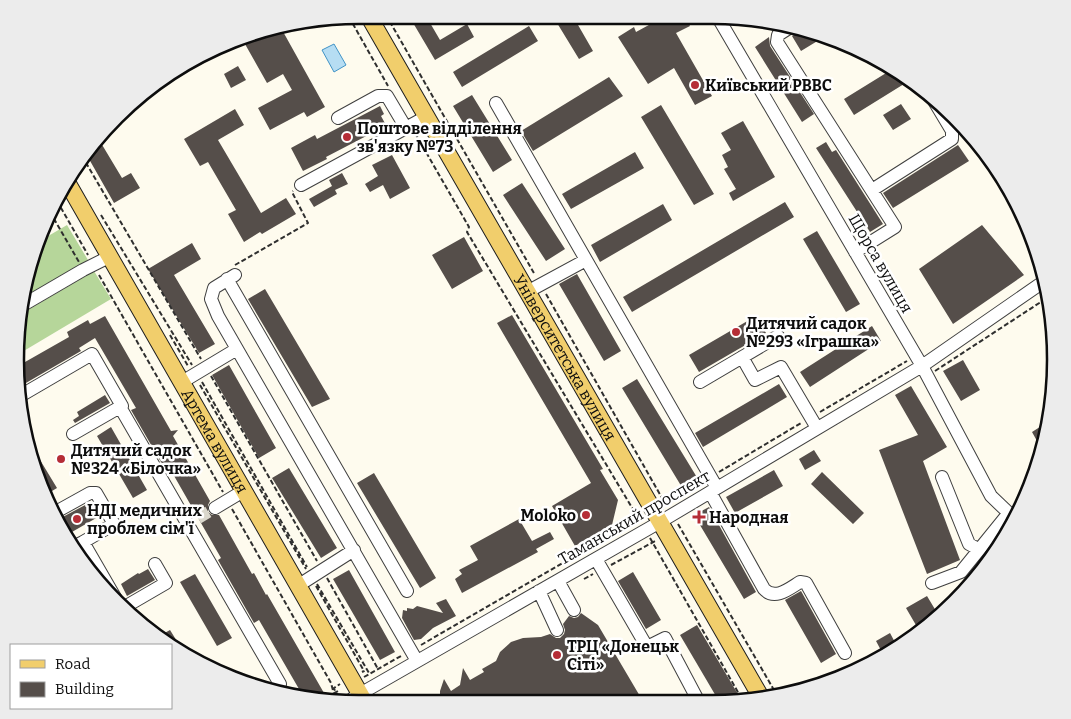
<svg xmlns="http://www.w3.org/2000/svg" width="1071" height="719" font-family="Bitter,serif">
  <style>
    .forest { fill: #b6d69a }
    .water { fill: #b6ddf3; stroke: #4193c6 }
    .building { fill: #554e4a }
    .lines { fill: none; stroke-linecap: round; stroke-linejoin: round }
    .minor-tunnel { stroke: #dad7cc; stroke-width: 12; stroke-dasharray: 12 6; stroke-linecap: butt }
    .minor-casing { stroke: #404040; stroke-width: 14 }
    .major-casing { stroke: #1e1e1e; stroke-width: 18 }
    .path { stroke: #2f2f2f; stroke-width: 2; stroke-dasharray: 5 2.5; stroke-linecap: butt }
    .minor { stroke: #fff; stroke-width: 12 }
    .major { stroke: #f1ce6c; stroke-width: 16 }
    .poi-dot { fill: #b52d36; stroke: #fff; stroke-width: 2 }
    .labels { text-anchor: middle; stroke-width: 5; stroke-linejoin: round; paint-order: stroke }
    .poi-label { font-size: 16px; font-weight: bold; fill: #0d0d0d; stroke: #fff; text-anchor: start }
    .street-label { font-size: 16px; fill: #0d0d0d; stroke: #fff }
    .rim { fill: none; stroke: #0d0d0d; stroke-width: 2.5 }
  </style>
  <rect width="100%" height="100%" fill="#fefbee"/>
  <path class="forest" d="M 67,225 L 88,260 L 25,298 L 38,242 Z
    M 94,271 L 111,299 L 17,355 L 16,337 L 21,314 Z"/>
  <path class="water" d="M 334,44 L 346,65 L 334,72 L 322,50 Z"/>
  <path class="building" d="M 409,16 L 426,16 L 440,40 L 467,24 L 474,37 L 435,60 Z
    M 554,18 L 574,18 L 593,51 L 579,59 Z
    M 658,20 L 687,20 L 690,26 L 676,33 L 712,96 L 695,105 L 674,68 L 648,84 L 618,37 L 634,27 L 636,32 Z
    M 529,26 L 538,41 L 462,87 L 453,72 Z
    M 281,28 L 325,107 L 307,117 L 304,112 L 270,130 L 258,108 L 292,90 L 283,74 L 267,83 L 241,37 L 249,33 Z
    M 803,30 L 807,31 L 824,37 L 801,51 L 792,36 Z
    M 769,37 L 770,46 L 814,114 L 802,122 L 755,47 Z
    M 238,66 L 246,80 L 231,88 L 224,74 Z
    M 891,70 L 900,76 L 904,84 L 854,115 L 844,99 Z
    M 609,77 L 623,96 L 533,151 L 521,131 Z
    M 472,95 L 512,160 L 493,172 L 453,106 Z
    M 901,104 L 911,119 L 893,130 L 883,115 Z
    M 661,105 L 714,194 L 694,205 L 641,117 Z
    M 380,106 L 384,114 L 381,116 L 387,127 L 374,134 L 374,132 L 326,157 L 327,159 L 303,171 L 291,148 L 315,135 L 317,139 Z
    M 235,109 L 244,125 L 218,140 L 261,213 L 286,198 L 296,214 L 262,234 L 260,232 L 244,242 L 228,214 L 236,210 L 208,162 L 200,166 L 184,139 Z
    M 743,121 L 775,177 L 733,201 L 729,193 L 736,189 L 724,169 L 728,167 L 722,155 L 731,150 L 721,133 Z
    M 98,138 L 122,178 L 131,173 L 140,188 L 114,203 L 85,152 Z
    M 826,142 L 832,152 L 836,150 L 883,224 L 870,232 L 816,148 Z
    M 958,145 L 969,161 L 893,208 L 883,193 Z
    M 635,152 L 644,168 L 571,209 L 562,194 Z
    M 392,155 L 410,188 L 390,199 L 383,185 L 370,192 L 365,184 L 378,176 L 372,165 Z
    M 342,173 L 348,184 L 335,190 L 337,194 L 314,207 L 309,199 L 332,186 L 329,180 Z
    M 522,183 L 565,249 L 546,261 L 503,195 Z
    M 785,202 L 794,217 L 632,312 L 623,297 Z
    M 663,204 L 672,220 L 600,262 L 591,245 Z
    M 982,225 L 1024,275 L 953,324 L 919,269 Z
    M 817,231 L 860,304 L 846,312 L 803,239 Z
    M 464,237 L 483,271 L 452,289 L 432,255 Z
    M 192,243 L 201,259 L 174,275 L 215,344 L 199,353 L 148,269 Z
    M 577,274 L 621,351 L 604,361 L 559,284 Z
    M 265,289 L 330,399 L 312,407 L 248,299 Z
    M 512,315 L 603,469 L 600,470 L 618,500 L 612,525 L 575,546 L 552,506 L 591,483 L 497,323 Z
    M 105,316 L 171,431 L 178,430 L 173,436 L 210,501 L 208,505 L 208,512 L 212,515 L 219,515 L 252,574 L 254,573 L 266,595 L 267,594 L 324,693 L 315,698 L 293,697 L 288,696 L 299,689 L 259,620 L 254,623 L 218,560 L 221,558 L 173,474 L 169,476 L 131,410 L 136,408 L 95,338 L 79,348 L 81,351 L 19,387 L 18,366 L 69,337 L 67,332 L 88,320 L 90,324 Z
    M 756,316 L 766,333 L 699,372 L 689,355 Z
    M 872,326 L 881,341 L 810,387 L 800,372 Z
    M 963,360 L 980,390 L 961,401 L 943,371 Z
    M 229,365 L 276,448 L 259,458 L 212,375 Z
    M 637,379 L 698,479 L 683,489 L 622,388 Z
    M 779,384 L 787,397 L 703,447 L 695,433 Z
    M 911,386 L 947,447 L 923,461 L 960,560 L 927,574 L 879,450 L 918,435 L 895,395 Z
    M 105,395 L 110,403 L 75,423 L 73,420 L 79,416 L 77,412 Z
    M 1043,425 L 1048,433 L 1042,450 L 1032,432 Z
    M 111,427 L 147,490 L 133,498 L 97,436 Z
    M 34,450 L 57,488 L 47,494 L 31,451 Z
    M 814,450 L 821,461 L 805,470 L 799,459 Z
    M 289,468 L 337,548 L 321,558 L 272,478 Z
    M 774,470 L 783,486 L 735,513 L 726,497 Z
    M 822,472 L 864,513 L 853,524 L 811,484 Z
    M 374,473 L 436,578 L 420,588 L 357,483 Z
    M 89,503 L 98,517 L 65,536 L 57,520 Z
    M 709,507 L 756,592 L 744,599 L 694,515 Z
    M 519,519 L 532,541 L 550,532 L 554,539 L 536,549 L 538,552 L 462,593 L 455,579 L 462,574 L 459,570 L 478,560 L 470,546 Z
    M 148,569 L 155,580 L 127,596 L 121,584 L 138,573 L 139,574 Z
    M 349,570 L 395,652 L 380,660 L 333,579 Z
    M 633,572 L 661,620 L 646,629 L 618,581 Z
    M 195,574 L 232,638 L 217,646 L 180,582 Z
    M 801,591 L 836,654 L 821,663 L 785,600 Z
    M 927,596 L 939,616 L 920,632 L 906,608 Z
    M 446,599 L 456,616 L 433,628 L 421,639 L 414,640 L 402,618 L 403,610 L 407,611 L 407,608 L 413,609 L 417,606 L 443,613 L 436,603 Z
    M 581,613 L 598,625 L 644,703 L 440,700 L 440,691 L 444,679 L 451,691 L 460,685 L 463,668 L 470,680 L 484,672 L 482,669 L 496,661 L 500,652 L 511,642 L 523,638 L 541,637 L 550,634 L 556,638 L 560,638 L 564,634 L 565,630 L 563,624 L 569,616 L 574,618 L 578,617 Z
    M 697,625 L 742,701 L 720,703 L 680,635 Z
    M 170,630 L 183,651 L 161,635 Z
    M 890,633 L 898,648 L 884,656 L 876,641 Z"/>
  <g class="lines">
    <path class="minor-tunnel" d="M 198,518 L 215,508"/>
    <defs>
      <path id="minor" d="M 720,21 L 922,366 L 991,496 L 1015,519
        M 792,26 L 778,35 L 777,42 L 895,227 L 855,252
        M 496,103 L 717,488
        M 338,118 L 378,96 L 387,96 L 406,128
        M 301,185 L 426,117
        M 872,190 L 952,139 L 952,131 L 934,101
        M 235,275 L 214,288 L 211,299 L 218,316 L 237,349
        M 227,279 L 407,591
        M 527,292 L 586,260
        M 23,305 L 83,270 L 109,257
        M 742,357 L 755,380 L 781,367 L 817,428
        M 182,382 L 237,349 L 417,661
        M 700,382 L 778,336
        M 20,396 L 92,354 L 122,406 L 120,407
        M 73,434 L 120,407 L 280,684 L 270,690
        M 942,477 L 969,544 L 978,549
        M 710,492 L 764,589 C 775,601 790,588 800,582 L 806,583 L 845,653
        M 215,508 L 245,490
        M 54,513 L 90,493 L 96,493 L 114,524 L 83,542
        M 73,547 L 83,542 L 120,606
        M 596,559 L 647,647 L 665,638 L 700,704
        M 558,581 L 574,610
        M 932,583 L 961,572 L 1008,514
        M 299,585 L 354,550
        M 539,591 L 557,630
        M 123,608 L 166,583 L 155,564
        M 353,698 L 660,522 L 922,366 L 1046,280"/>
      <g id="major">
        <path id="s1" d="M 368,15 L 762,699"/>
        <path id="s2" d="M 67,182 L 363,699"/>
      </g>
    </defs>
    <use href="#minor" class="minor-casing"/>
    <use href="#major" class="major-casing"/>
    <path class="path" d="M 386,15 L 535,275
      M 349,17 L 388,86
      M 415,133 L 469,227 L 467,232 L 640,521
      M 82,156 L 201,359
      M 57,201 L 88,255
      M 50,212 L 79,262
      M 101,215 L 192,365
      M 235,265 L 308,223 L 292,192 L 293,191
      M 99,275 L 223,492
      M 546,294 L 666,505
      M 170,335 L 188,366
      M 935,371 L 1050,296
      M 211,376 L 317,561
      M 202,382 L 307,567
      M 200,385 L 306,569
      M 820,412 L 907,361
      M 719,472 L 801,423
      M 666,504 L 702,482
      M 232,509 L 331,683 L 335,698
      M 678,524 L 778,697
      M 650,538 L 743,701
      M 611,565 L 657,540
      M 327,578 L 378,669
      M 584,579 L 593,574
      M 317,584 L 369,673
      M 316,586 L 364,671 L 362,672
      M 421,645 L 644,516
      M 364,677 L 401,656
      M 330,698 L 329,696 L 338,691
      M 337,698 L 334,688 L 340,684"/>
    <use href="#minor" class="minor"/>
    <use href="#major" class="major"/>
  </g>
  <g class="poi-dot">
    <circle cx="695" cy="85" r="5"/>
    <circle cx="347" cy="137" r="5"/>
    <circle cx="736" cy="332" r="5"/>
    <circle cx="61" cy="459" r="5"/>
    <circle cx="586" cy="515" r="5"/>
    <path d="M696.5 509.5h5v5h5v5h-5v5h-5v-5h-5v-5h5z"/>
    <circle cx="77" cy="519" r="5"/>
    <circle cx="557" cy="655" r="5"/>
  </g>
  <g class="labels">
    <g class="poi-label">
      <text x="705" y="91">Київський РВВС</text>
      <text x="357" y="134">Поштове відділення<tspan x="357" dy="18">зв'язку №73</tspan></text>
      <text x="746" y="329">Дитячий садок<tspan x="746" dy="18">№293 «Іграшка»</tspan></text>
      <text x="71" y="456">Дитячий садок<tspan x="71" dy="18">№324 «Білочка»</tspan></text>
      <text x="87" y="516">НДІ медичних<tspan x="87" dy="18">проблем сім'ї</tspan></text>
      <text x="576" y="521" text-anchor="end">Moloko</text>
      <text x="709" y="523">Народная</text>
      <text x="567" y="652">ТРЦ «Донецьк<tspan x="567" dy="18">Сіті»</tspan></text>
    </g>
    <g class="street-label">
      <text transform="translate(881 263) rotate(60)" y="6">Щорса вулиця</text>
      <text dy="6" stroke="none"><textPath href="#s1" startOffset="395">Університетська вулиця</textPath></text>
      <text dy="6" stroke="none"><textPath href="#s2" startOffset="298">Артема вулиця</textPath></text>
      <text transform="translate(634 517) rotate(-30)" y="6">Таманський проспект</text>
    </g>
  </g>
  <path d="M0 0H1071V719H0ZM359 24H712A335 335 0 0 1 1047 359V360A335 335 0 0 1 712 695H359A335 335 0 0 1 24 360V359A335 335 0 0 1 359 24Z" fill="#ececec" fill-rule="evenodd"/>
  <path class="rim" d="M359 24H712A335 335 0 0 1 1047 359V360A335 335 0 0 1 712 695H359A335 335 0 0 1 24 360V359A335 335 0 0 1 359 24Z"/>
  <rect x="10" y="644" width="162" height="65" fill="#ffffff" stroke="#9e9e9e"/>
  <rect x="20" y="660" width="25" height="8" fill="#f1ce6c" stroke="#9e9e9e"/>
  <text x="55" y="669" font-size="15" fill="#0d0d0d">Road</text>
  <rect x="20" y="682" width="25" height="15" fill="#554e4a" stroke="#9e9e9e"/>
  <text x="55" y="694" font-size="15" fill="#0d0d0d">Building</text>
</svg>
